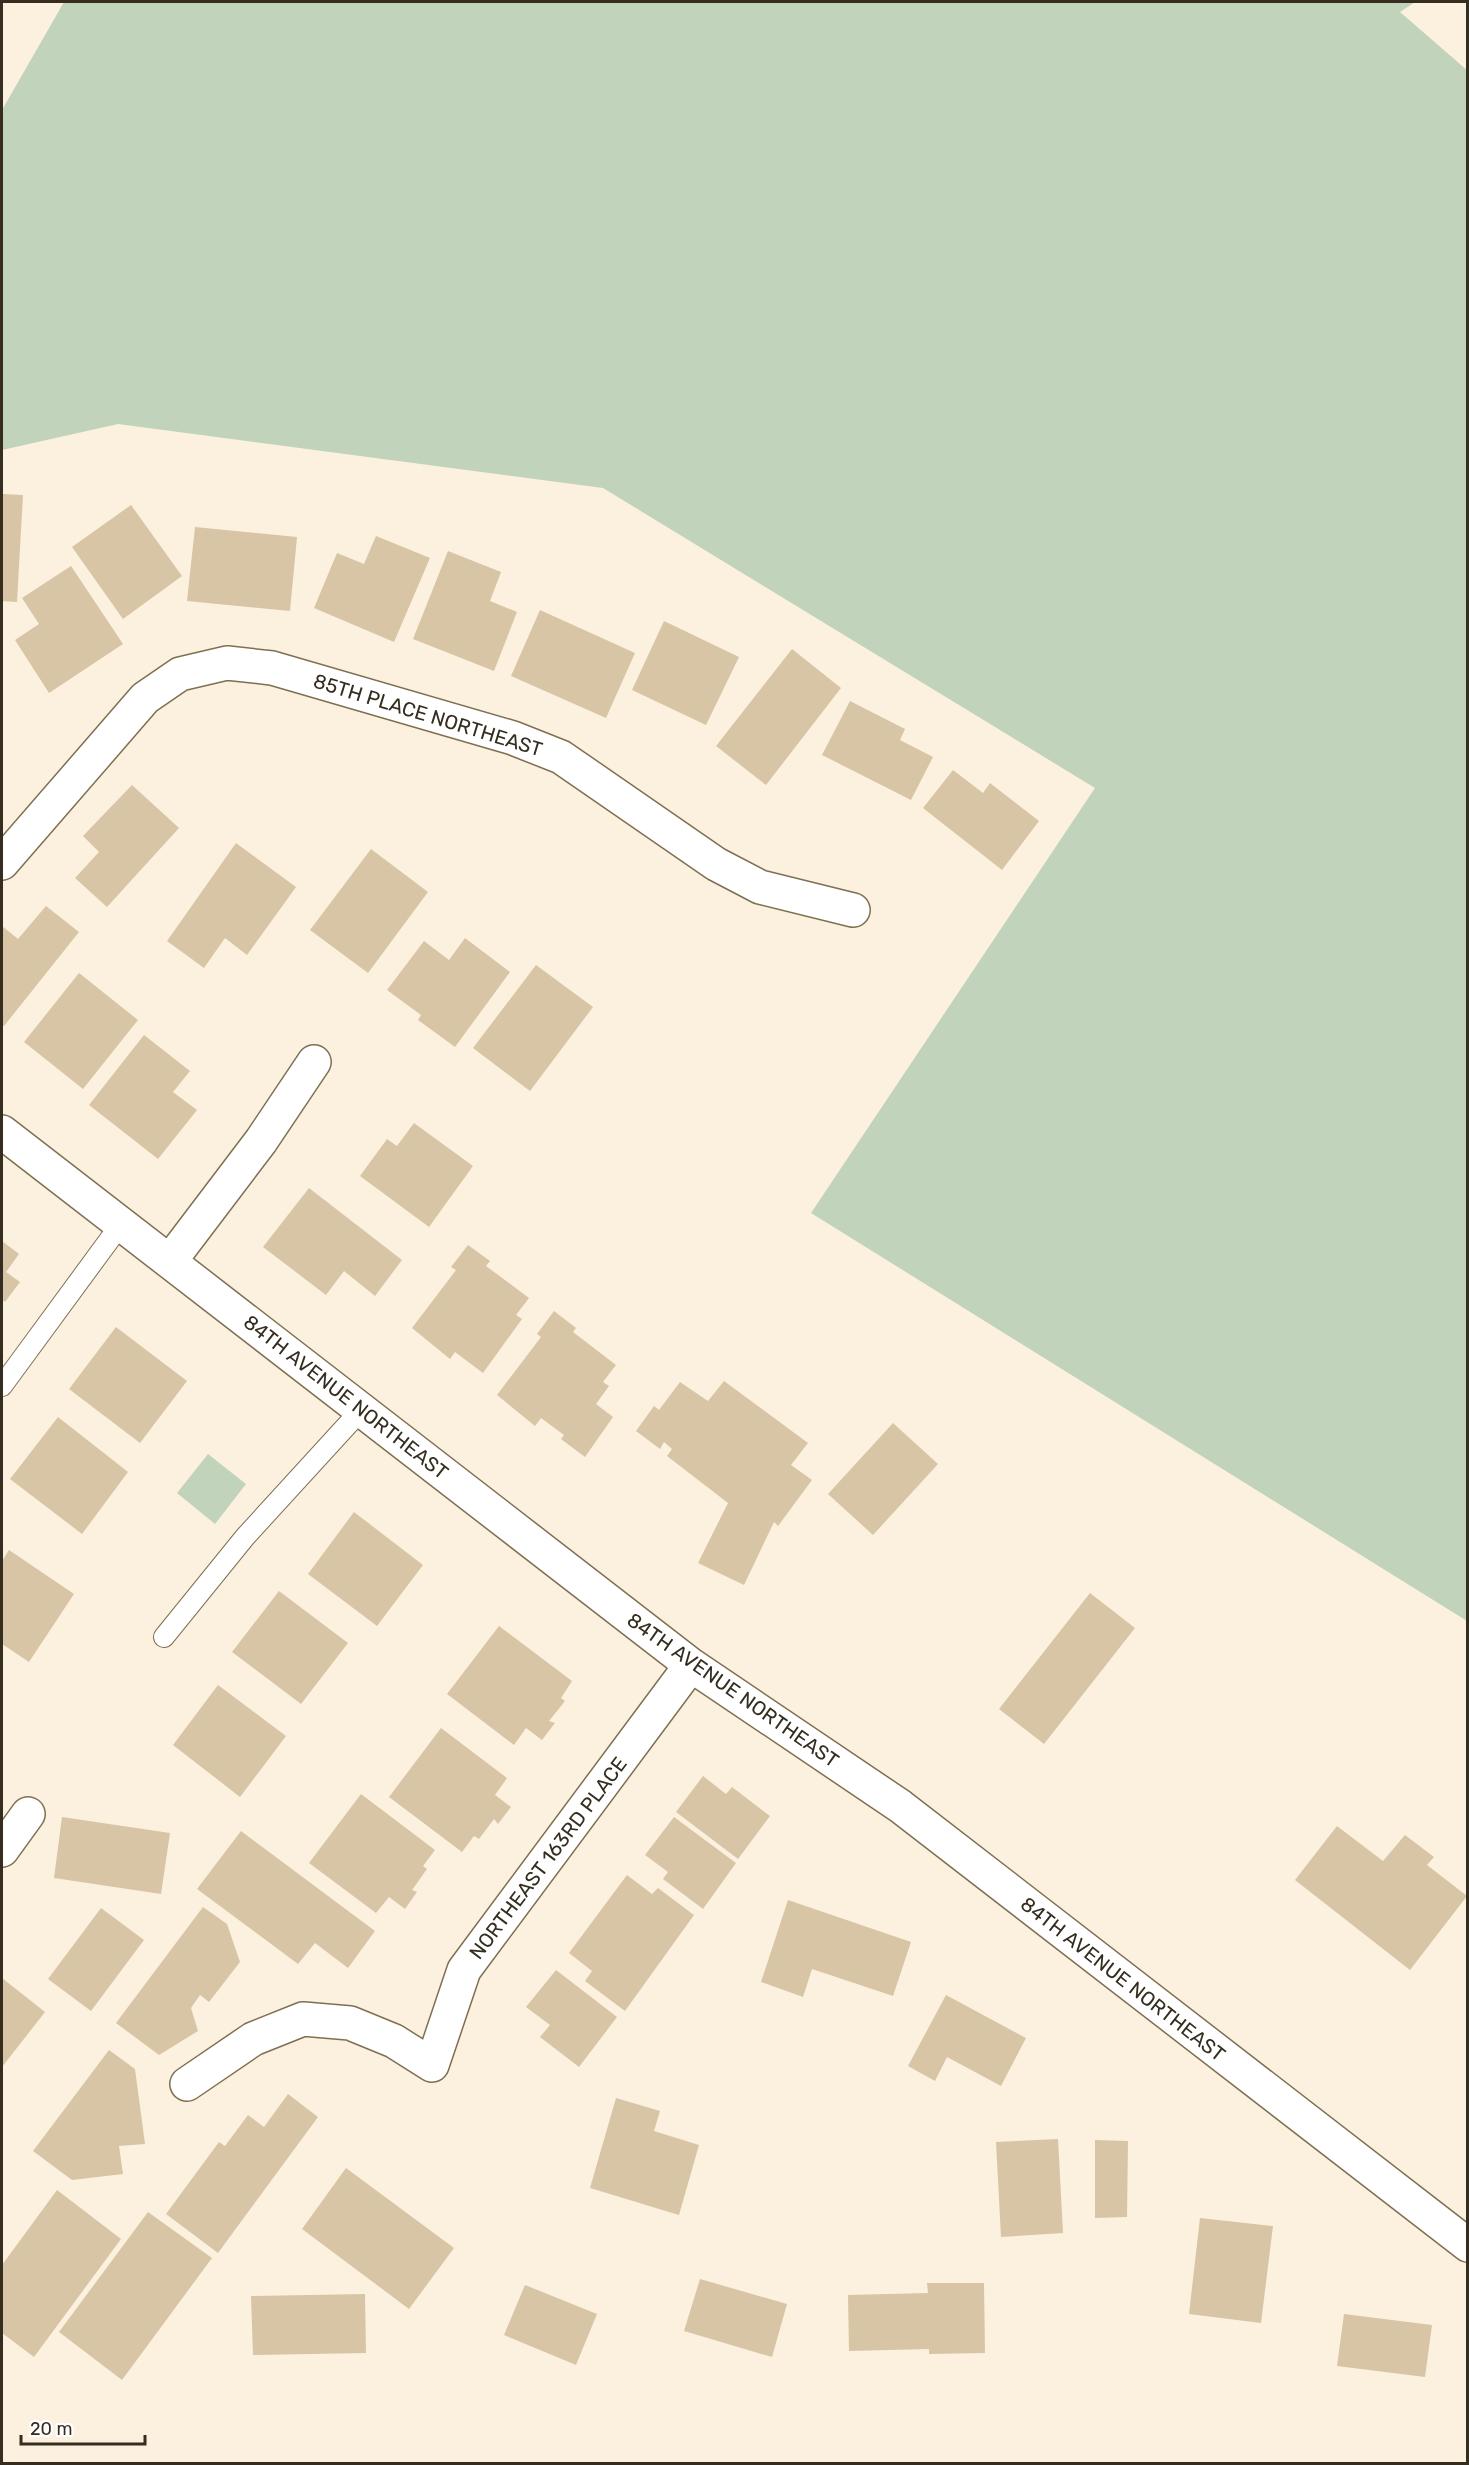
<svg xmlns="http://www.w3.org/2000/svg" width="1469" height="2465" font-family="Rubik,sans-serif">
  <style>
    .green { fill: #c1d3ba }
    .building { fill: #d7c5a6 }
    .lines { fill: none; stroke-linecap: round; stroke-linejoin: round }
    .lane-casing { stroke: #7f6f52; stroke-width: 22 }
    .street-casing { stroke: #7f6f52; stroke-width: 36 }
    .lane { stroke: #fff; stroke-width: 20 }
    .street { stroke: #fff; stroke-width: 33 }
    .labels { text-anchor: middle; stroke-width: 4.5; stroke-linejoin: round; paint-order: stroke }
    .street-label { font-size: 20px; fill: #342d20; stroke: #fff }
  </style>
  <rect width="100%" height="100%" fill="#fcf1de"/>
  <path class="green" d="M 64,2 L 1415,2 L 1400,12 L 1468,71 L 1467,1621 L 811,1213 L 1095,788 L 603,488 L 118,424 L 2,450 L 2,110 Z
    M 208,1454 L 246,1484 L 215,1524 L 177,1493 Z"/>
  <path class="building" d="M 2,494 L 23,495 L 17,602 L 2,601 Z
    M 131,505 L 182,576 L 123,619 L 72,547 Z
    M 195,527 L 297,537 L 290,611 L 187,601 Z
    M 376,536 L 430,558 L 394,642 L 314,608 L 337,553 L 364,564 Z
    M 448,551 L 501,572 L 490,601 L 517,612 L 494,671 L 413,639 Z
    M 71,566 L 123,644 L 49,693 L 15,640 L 39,624 L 22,598 Z
    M 540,610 L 635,653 L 606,718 L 511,676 Z
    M 664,621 L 739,657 L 706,725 L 632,690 Z
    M 792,649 L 841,688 L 766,785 L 716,746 Z
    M 850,701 L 905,729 L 900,740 L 933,757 L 911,800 L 822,755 Z
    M 953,770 L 983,793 L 990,783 L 1039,821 L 1002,870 L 923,808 Z
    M 132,785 L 179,828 L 107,907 L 75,878 L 99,852 L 83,836 Z
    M 236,843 L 296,887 L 247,955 L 225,938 L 204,968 L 167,941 Z
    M 371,849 L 428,892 L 368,973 L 310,930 Z
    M 46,906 L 79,932 L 4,1026 L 2,1024 L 2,926 L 18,939 Z
    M 465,938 L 510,972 L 455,1047 L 418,1020 L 421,1015 L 387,990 L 424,941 L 449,960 Z
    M 536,965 L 593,1007 L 530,1091 L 473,1048 Z
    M 79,973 L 138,1020 L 83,1089 L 24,1042 Z
    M 144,1035 L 190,1071 L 173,1092 L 197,1110 L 158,1159 L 89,1105 Z
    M 414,1123 L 473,1166 L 429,1227 L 360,1176 L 387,1139 L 397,1146 Z
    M 309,1188 L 402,1260 L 375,1296 L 344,1271 L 326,1295 L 263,1247 Z
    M 2,1241 L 19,1254 L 6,1272 L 20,1282 L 5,1302 L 2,1299 Z
    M 468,1245 L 490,1261 L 486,1266 L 529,1298 L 516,1315 L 522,1319 L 483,1373 L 455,1352 L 450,1359 L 412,1328 L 456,1270 L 451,1267 Z
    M 554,1311 L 576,1328 L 573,1332 L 616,1365 L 603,1382 L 609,1386 L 596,1404 L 613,1417 L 585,1457 L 561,1439 L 564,1435 L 541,1418 L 535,1426 L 497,1395 L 541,1337 L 537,1334 Z
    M 116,1327 L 187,1381 L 140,1443 L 69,1389 Z
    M 724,1381 L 808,1443 L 791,1465 L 812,1480 L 778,1526 L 774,1522 L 744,1585 L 698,1563 L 728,1503 L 667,1456 L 672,1449 L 664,1442 L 660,1449 L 636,1431 L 654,1406 L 659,1410 L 680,1382 L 708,1401 Z
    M 58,1417 L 128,1472 L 82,1534 L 10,1479 Z
    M 893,1423 L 938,1464 L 873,1535 L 828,1494 Z
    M 354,1512 L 423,1565 L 377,1626 L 308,1574 Z
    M 9,1550 L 74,1594 L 29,1662 L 2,1644 L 2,1561 Z
    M 279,1591 L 348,1643 L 301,1704 L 232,1652 Z
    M 1090,1593 L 1135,1628 L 1044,1744 L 999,1709 Z
    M 499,1626 L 572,1681 L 561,1698 L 565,1701 L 549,1721 L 555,1723 L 542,1740 L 526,1728 L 514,1745 L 447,1694 Z
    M 218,1685 L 286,1736 L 240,1797 L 173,1745 Z
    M 441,1728 L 507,1778 L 495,1795 L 511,1807 L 498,1824 L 494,1819 L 479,1839 L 474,1836 L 462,1852 L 389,1797 Z
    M 703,1776 L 726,1794 L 732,1787 L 770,1816 L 738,1859 L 676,1812 Z
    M 361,1794 L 435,1850 L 423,1866 L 427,1869 L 412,1890 L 417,1892 L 405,1909 L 389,1897 L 376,1913 L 309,1863 Z
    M 62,1817 L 170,1833 L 161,1894 L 54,1878 Z
    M 674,1817 L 736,1863 L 703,1909 L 663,1879 L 668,1872 L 645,1855 Z
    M 1337,1826 L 1383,1861 L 1405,1835 L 1434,1857 L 1427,1865 L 1467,1896 L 1410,1970 L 1295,1880 Z
    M 241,1831 L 375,1931 L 348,1968 L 315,1943 L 298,1964 L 197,1889 Z
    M 627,1875 L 652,1894 L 658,1888 L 694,1915 L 625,2011 L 585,1981 L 592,1971 L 569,1953 Z
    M 788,1900 L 911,1942 L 893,1996 L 812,1969 L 803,1997 L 761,1982 Z
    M 203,1907 L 227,1924 L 240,1962 L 209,2002 L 200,1995 L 191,2008 L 198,2031 L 159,2055 L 116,2023 Z
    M 101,1908 L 144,1940 L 91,2011 L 48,1979 Z
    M 556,1970 L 617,2017 L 579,2067 L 540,2037 L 550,2025 L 526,2007 Z
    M 2,1978 L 45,2012 L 2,2067 Z
    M 946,1995 L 1026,2038 L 1001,2086 L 947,2057 L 935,2081 L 908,2066 Z
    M 109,2050 L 135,2069 L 145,2144 L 119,2146 L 123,2174 L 72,2180 L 33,2151 Z
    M 288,2094 L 318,2117 L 218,2253 L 166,2214 L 219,2142 L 225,2146 L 248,2115 L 264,2127 Z
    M 616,2098 L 660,2111 L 654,2131 L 699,2145 L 679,2215 L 590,2188 Z
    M 1058,2139 L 1063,2233 L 1001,2237 L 996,2142 Z
    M 1095,2140 L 1128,2141 L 1127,2217 L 1095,2218 Z
    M 346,2168 L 454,2248 L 409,2309 L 302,2229 Z
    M 57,2190 L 121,2239 L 34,2357 L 2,2333 L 2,2265 Z
    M 148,2212 L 212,2258 L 122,2380 L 59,2332 Z
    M 1200,2218 L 1273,2226 L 1261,2323 L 1189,2314 Z
    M 700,2279 L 787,2304 L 772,2357 L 684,2331 Z
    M 927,2283 L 984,2283 L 985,2353 L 929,2354 L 929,2349 L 849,2351 L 848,2295 L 928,2293 Z
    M 525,2285 L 597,2314 L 576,2365 L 504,2335 Z
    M 365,2294 L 366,2353 L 253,2355 L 251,2296 Z
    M 1344,2314 L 1432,2325 L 1425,2377 L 1337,2366 Z"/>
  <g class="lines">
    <defs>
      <path id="lane" d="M 2,1386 L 121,1224
        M 164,1637 L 245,1537 L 362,1409"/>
      <path id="street" d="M 2,863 L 145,698 L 180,674 L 227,663 L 272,668 L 513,738 L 561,757 L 716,864 L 760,887 L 853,910
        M 2,1132 L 691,1665 L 900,1806 L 1468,2245
        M 170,1261 L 261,1141 L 314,1062
        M 2,1850 L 28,1814
        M 187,2084 L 253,2039 L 303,2019 L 350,2023 L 394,2041 L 432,2065 L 464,1970 L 691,1665"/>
    </defs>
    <use href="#lane" class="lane-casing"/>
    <use href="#street" class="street-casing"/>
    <use href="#lane" class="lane"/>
    <use href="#street" class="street"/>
  </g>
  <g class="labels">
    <g class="street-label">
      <text transform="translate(428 715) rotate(17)" y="7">85TH PLACE NORTHEAST</text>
      <text transform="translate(346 1397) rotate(38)" y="7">84TH AVENUE NORTHEAST</text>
      <text transform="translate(733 1690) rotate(35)" y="7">84TH AVENUE NORTHEAST</text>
      <text transform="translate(548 1858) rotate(-53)" y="7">NORTHEAST 163RD PLACE</text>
      <text transform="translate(1123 1979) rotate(38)" y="7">84TH AVENUE NORTHEAST</text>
    </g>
  </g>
  <rect width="1469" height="2465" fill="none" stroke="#342d20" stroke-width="6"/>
  <path d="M21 2435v9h124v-9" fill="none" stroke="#342d20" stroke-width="3"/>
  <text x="30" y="2435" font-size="18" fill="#342d20" stroke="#ffffff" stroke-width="4.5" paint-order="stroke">20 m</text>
</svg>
